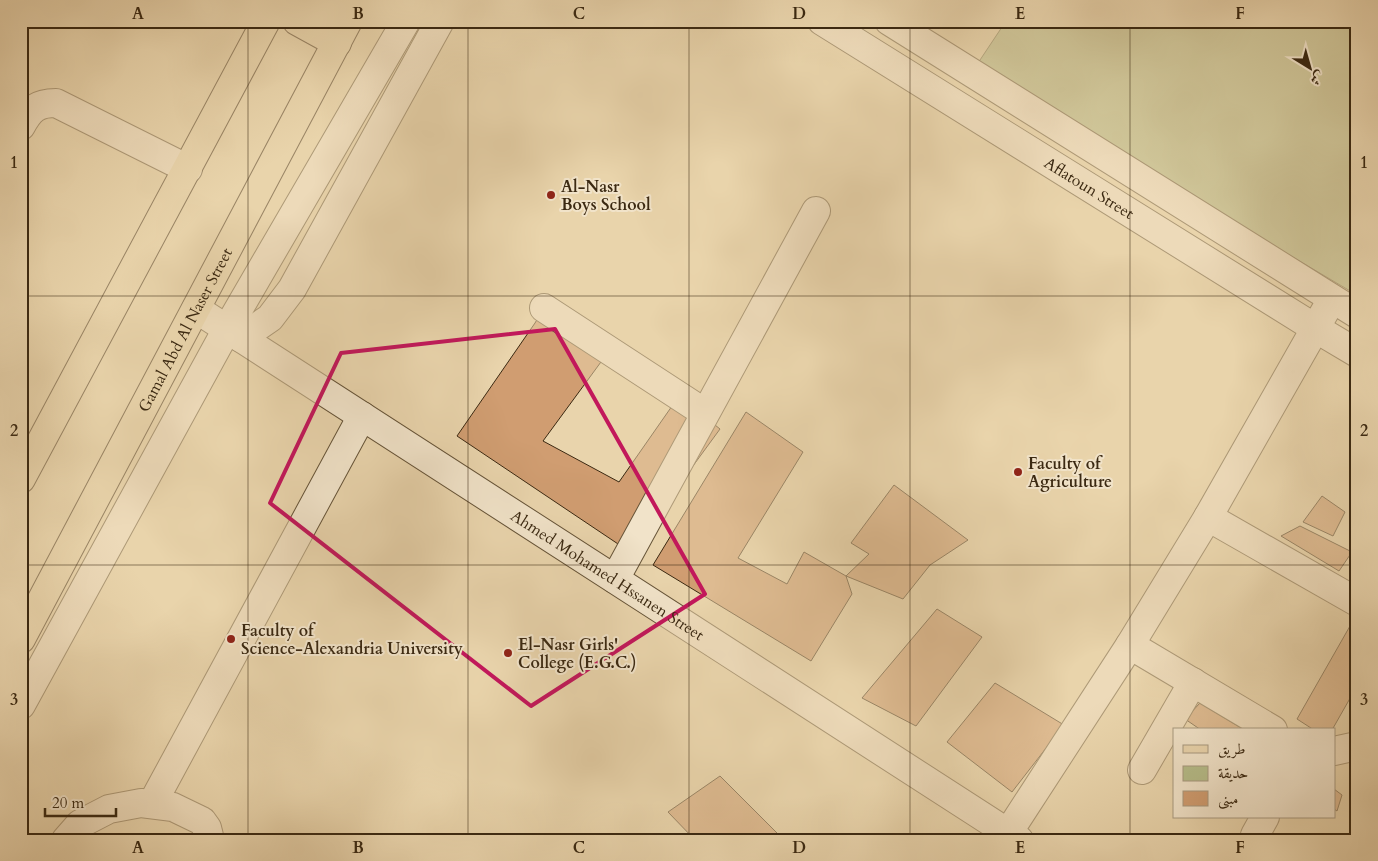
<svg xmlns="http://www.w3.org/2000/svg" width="1378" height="861" font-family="Cardo,Amiri,serif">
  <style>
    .green { fill: #b6bd8a; stroke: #78734e }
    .building { fill: #d09d71; stroke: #3b2912 }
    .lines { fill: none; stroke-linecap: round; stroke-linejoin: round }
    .minor-casing { stroke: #665438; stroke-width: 30 }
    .major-casing { stroke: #3b2912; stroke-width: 30 }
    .minor { stroke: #f1e3c9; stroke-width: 28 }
    .major { stroke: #e9d4ac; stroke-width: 28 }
    .marked { fill: none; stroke: #c2185b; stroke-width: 4; stroke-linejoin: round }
    .grid { fill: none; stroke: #3b2912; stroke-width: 1; stroke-opacity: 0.55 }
    .poi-dot { fill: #8f2418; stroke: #f1e3c9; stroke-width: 2 }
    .labels { text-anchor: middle; stroke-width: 4; stroke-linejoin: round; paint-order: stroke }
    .poi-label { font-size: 16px; font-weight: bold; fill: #3b2912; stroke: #f1e3c9; text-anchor: start }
    .street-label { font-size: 16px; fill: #3b2912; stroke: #f1e3c9 }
    .neatline { fill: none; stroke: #3b2912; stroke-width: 2 }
    .grid-label { font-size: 16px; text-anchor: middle; font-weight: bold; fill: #3b2912 }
  </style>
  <rect width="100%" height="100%" fill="#e9d4ac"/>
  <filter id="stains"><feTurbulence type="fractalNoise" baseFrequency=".004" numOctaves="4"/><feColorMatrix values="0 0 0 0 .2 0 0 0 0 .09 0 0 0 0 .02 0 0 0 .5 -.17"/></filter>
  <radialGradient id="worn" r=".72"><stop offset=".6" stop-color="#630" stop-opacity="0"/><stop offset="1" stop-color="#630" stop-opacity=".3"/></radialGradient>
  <path class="green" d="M 1006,21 L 1357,21 L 1357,295 L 974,69 Z"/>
  <path class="building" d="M 544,308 L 609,351 L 543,441 L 619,482 L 679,396 L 720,429 L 630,552 L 457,436 L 535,323 Z
    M 746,412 L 803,452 L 738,558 L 787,584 L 804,552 L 846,576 L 852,594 L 811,661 L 653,565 Z
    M 894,485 L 968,540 L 930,565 L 903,599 L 846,576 L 869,554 L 851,543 Z
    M 1322,496 L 1345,512 L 1333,536 L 1303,522 Z
    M 1300,526 L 1352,552 L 1339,571 L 1281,536 Z
    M 937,609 L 982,637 L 916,726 L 862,698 Z
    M 1350,626 L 1357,630 L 1357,686 L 1332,730 L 1314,730 L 1297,719 Z
    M 995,683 L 1064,725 L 1012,792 L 947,742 Z
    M 1200,703 L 1243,729 L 1243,730 L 1201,730 L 1185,719 Z
    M 720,776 L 784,840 L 695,840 L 668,812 Z
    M 1334,789 L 1342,795 L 1337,811 L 1334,809 Z"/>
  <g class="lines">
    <defs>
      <g id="minor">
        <path id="s1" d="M 822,21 L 1315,328 L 1357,353"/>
        <path d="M 889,21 L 1357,314"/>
        <path d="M 21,126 C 30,109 37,103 56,103 L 188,169"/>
        <path d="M 544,308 L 705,413"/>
        <path id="s2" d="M 196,309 L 1019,840"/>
        <path d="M 241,338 L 270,318 L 292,289 L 440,21"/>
        <path d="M 1208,517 L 1357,602"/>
        <path d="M 615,579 L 816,211"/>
        <path d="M 1130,645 L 1273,730"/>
        <path d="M 21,705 L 227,329 L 406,21"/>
        <path d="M 1334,751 L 1357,746"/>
        <path d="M 1142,770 L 1193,682"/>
        <path d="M 152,804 L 362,416"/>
        <path d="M 1008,833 L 1130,645 L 1208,517 L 1332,299"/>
        <path d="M 1255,835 L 1265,817"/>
        <path d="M 66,840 L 80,824 L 109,809 L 141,803 L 173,807 L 202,821 L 207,828 L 209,836 L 208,840"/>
      </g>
      <g id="major">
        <path d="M 297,21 L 337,43"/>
        <path d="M 21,479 L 266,21"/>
        <path id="s3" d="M 21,639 L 348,21"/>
      </g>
    </defs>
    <use href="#minor" class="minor-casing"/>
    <use href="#major" class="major-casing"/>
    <use href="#minor" class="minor"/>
    <use href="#major" class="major"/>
  </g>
  <path d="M0 0H1378V861H0ZM 555,329 L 705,594 L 531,706 L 270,503 L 341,353 Z" fill="#e9d4ac" fill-opacity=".55" fill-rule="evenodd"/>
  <path class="marked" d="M 555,329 L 705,594 L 531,706 L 270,503 L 341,353 Z"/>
  <path class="grid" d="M 248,21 L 248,840M 468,21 L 468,840M 689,21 L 689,840M 910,21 L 910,840M 1130,21 L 1130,840M 21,296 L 1357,296M 21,565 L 1357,565"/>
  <g class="poi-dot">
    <circle cx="551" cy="195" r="5"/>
    <circle cx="1018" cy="472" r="5"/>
    <circle cx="231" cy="639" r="5"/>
    <circle cx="508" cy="653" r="5"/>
  </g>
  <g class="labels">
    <g class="poi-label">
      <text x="561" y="192">Al-Nasr<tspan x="561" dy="18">Boys School</tspan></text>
      <text x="1028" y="469">Faculty of<tspan x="1028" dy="18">Agriculture</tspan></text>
      <text x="241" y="636">Faculty of<tspan x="241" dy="18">Science-Alexandria University</tspan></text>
      <text x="518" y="650">El-Nasr Girls'<tspan x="518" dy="18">College (E.G.C.)</tspan></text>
    </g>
    <g class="street-label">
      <text dy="6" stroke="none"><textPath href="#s1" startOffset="315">Aflatoun Street</textPath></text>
      <text dy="6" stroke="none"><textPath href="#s3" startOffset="350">Gamal Abd Al Naser Street</textPath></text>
      <text dy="6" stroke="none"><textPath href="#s2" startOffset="490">Ahmed Mohamed Hssanen Street</textPath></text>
    </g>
  </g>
  <rect width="1378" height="861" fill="none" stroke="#e9d4ac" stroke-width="55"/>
  <rect x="1173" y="728" width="162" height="90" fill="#f1e3c9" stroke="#a89980"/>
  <rect x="1183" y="745" width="25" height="8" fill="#e9d4ac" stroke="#a89980"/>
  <text x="1218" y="754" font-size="15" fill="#3b2912">طريق</text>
  <rect x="1183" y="766" width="25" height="15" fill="#b6bd8a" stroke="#a89980"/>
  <text x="1218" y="778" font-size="15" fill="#3b2912">حديقة</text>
  <rect x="1183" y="791" width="25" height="15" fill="#d09d71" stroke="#a89980"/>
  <text x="1218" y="804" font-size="15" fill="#3b2912">مبنى</text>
  <g transform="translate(1310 68) rotate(143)" stroke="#f1e3c9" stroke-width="4" paint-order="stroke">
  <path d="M0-4L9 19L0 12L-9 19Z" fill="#3b2912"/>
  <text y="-8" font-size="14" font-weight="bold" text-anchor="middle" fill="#3b2912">ش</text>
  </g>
  <path d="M45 808v8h71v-8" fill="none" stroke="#3b2912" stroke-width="2.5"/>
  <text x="52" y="808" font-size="15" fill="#3b2912" stroke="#f1e3c9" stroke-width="4" paint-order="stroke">20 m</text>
  <rect x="28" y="28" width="1322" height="806" class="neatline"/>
  <g class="grid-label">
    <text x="138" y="19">A</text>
    <text x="358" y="19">B</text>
    <text x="579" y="19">C</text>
    <text x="799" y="19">D</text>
    <text x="1020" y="19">E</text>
    <text x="1240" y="19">F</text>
    <text x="14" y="168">1</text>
    <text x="1364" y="168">1</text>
    <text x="14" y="436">2</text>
    <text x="1364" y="436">2</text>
    <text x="14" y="705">3</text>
    <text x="1364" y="705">3</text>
    <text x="138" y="853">A</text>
    <text x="358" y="853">B</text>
    <text x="579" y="853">C</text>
    <text x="799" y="853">D</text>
    <text x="1020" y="853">E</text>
    <text x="1240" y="853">F</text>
  </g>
  <rect width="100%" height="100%" filter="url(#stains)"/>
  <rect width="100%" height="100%" fill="url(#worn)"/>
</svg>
